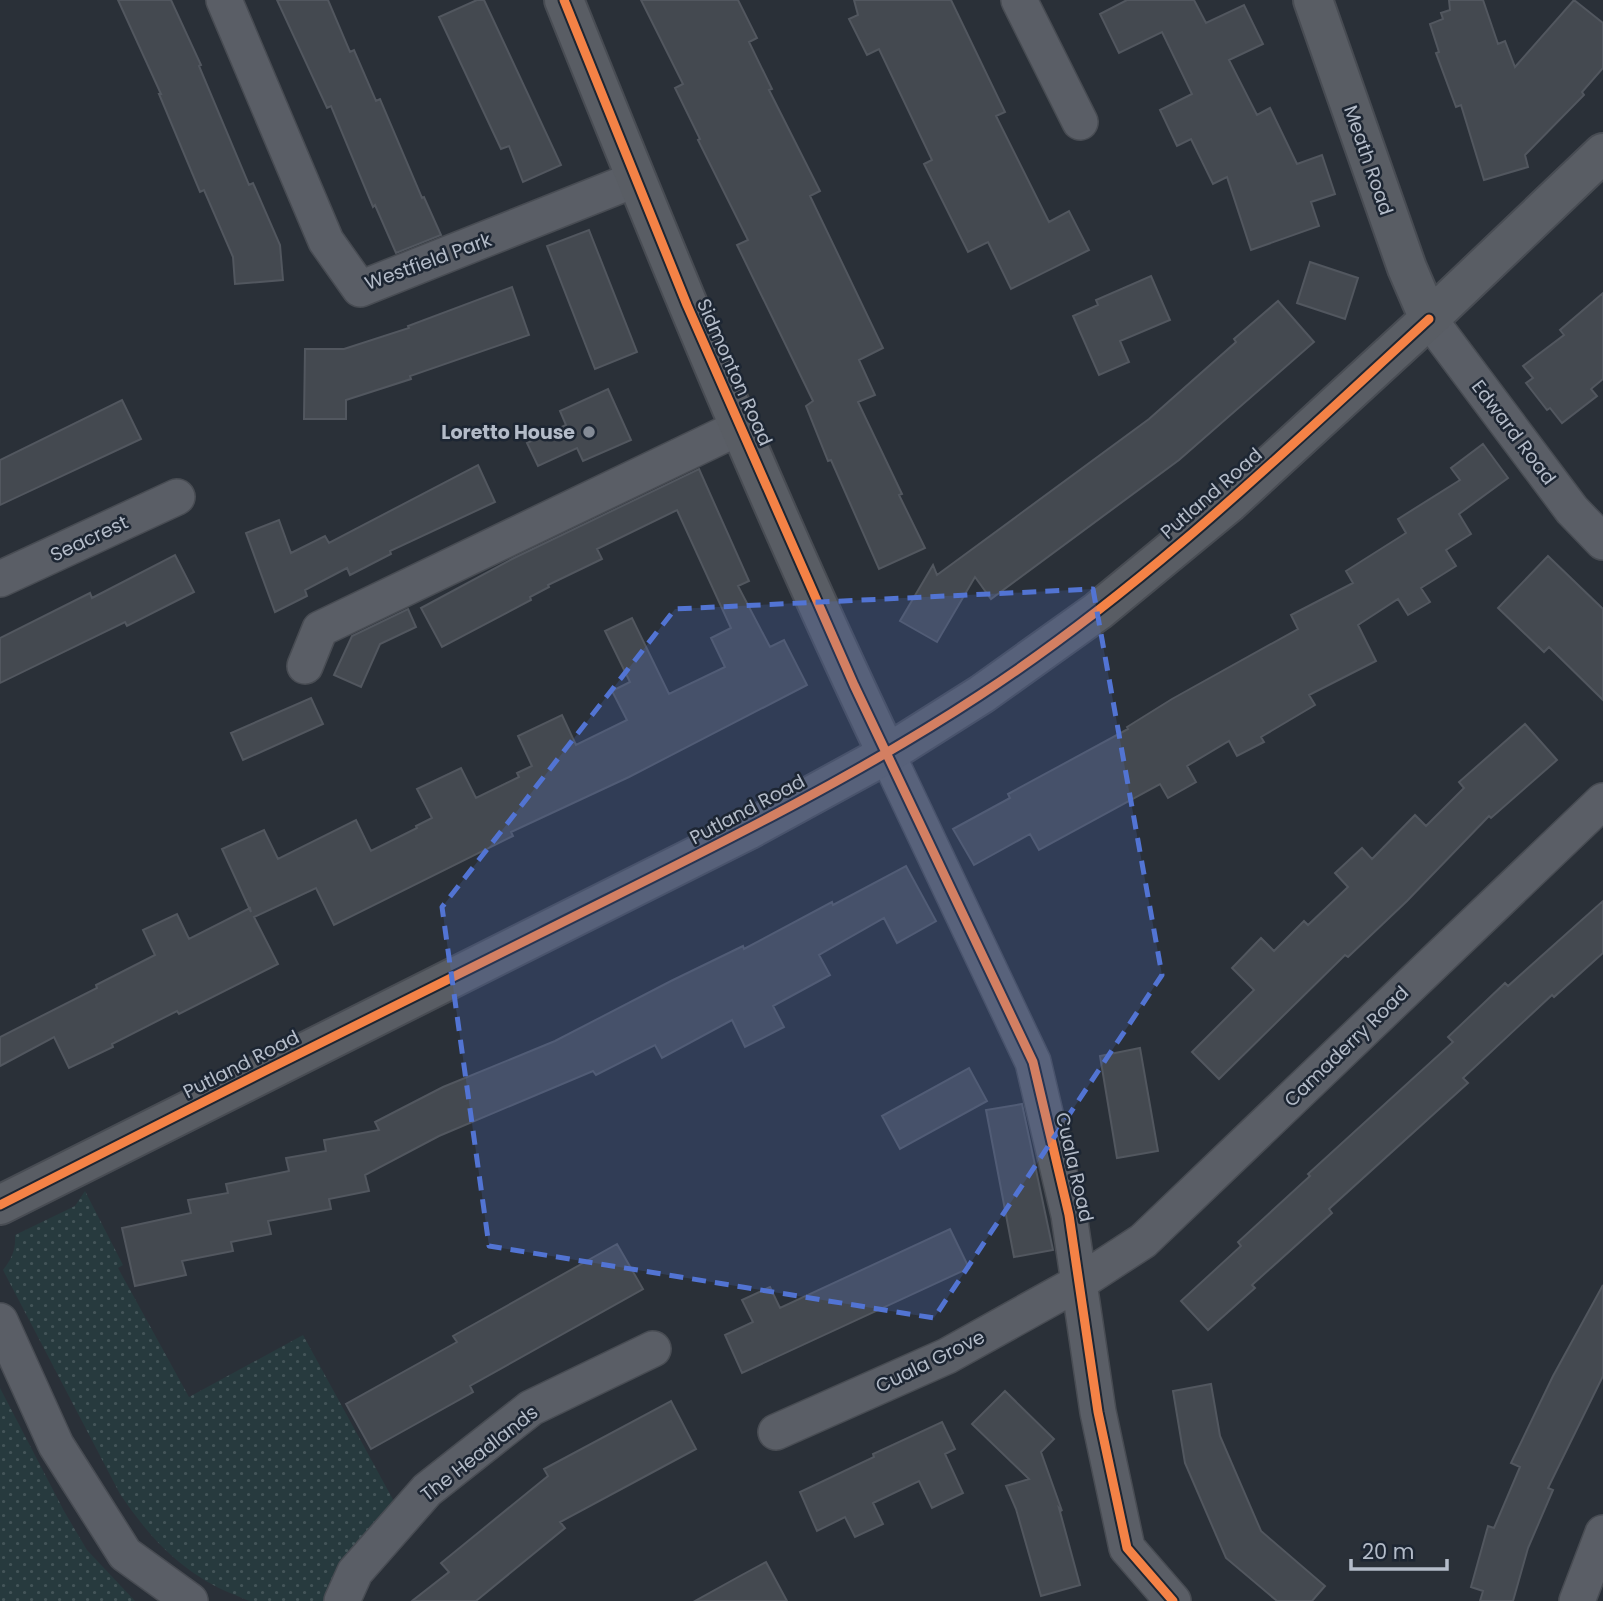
<svg xmlns="http://www.w3.org/2000/svg" width="1603" height="1601" font-family="Poppins,sans-serif">
  <style>
    .grass { fill: url(#grass-dots) }
    .building { fill: #444950; stroke: #52575f; stroke-width: 2 }
    .lines { fill: none; stroke-linecap: round; stroke-linejoin: round }
    .street-casing { stroke: #484c53; stroke-width: 38 }
    .secondary-casing { stroke: #484c53; stroke-width: 42 }
    .street { stroke: #5a5e66; stroke-width: 35 }
    .secondary { stroke: #595d64; stroke-width: 38 }
    .cycleway-casing { stroke: #1d2633; stroke-width: 13 }
    .cycleway { stroke: #f48246; stroke-width: 9 }
    .marked { fill: #5274d3; fill-opacity: 0.2; stroke: #5274d3; stroke-width: 5; stroke-dasharray: 14 9; stroke-linejoin: round }
    .poi-dot { fill: #848b96; stroke: #1d2633; stroke-width: 2.5 }
    .labels { text-anchor: middle; stroke-width: 5; stroke-linejoin: round; paint-order: stroke }
    .street-label { font-size: 19px; fill: #b4bcc9; stroke: #1d2633 }
    .poi-label { font-size: 19px; font-weight: bold; fill: #b4bcc9; stroke: #1d2633; text-anchor: end }
  </style>
  <defs>
    <pattern id="grass-dots" width="8" height="8" patternUnits="userSpaceOnUse" patternTransform="scale(1.75)"><rect width="8" height="8" fill="#273a3e"/><path d="M2 2h.1M6 6h.1" fill="none" stroke="#445559" stroke-width="1.8" stroke-linecap="round"/></pattern>
  </defs>
  <rect width="100%" height="100%" fill="#2a3038"/>
  <path class="grass" d="M 85,1191 L 123,1265 L 118,1268 L 189,1397 L 303,1335 L 396,1505 L 325,1601 C 305,1601 267,1601 250,1601 C 243,1599 236,1595 230,1593 C 181,1572 149,1537 120,1494 L 3,1270 C 12,1259 16,1249 15,1235 L 75,1206 Z
    M 0,1388 L 64,1511 L 87,1550 L 135,1601 L 0,1601 Z"/>
  <path class="building" d="M 118,0 L 171,0 L 201,65 L 199,66 L 249,185 L 253,183 L 280,245 L 283,280 L 235,284 L 233,257 L 204,190 L 200,192 L 159,94 L 161,94 Z
    M 277,0 L 328,0 L 350,52 L 354,50 L 376,101 L 380,99 L 422,198 L 424,197 L 441,235 L 396,253 L 375,205 L 373,207 L 331,106 L 327,108 Z
    M 477,0 L 484,0 L 561,165 L 523,182 L 509,146 L 501,149 L 439,17 Z
    M 641,0 L 738,0 L 757,38 L 749,42 L 772,89 L 769,90 L 820,191 L 810,196 L 883,348 L 859,360 L 875,395 L 858,402 L 902,494 L 899,495 L 925,548 L 879,569 L 831,460 L 828,461 L 806,406 L 813,401 L 737,245 L 748,240 L 698,140 L 700,139 L 675,88 L 683,84 Z
    M 854,0 L 951,0 L 1005,112 L 996,116 L 1049,222 L 1069,211 L 1089,250 L 1011,289 L 988,242 L 968,252 L 924,164 L 932,160 L 879,49 L 867,55 L 849,19 L 858,15 Z
    M 1127,0 L 1194,0 L 1206,23 L 1244,5 L 1263,44 L 1229,60 L 1257,115 L 1270,108 L 1297,164 L 1322,155 L 1335,194 L 1311,202 L 1319,226 L 1251,250 L 1227,177 L 1213,184 L 1191,139 L 1177,146 L 1160,110 L 1192,94 L 1162,32 L 1119,53 L 1100,14 Z
    M 1449,0 L 1483,0 L 1498,44 L 1505,41 L 1515,67 L 1574,0 L 1603,23 L 1603,68 L 1582,92 L 1584,95 L 1525,155 L 1528,167 L 1484,180 L 1461,105 L 1456,107 L 1436,53 L 1439,52 L 1430,24 L 1443,19 L 1441,13 L 1450,10 Z
    M 589,230 L 637,352 L 595,369 L 547,246 Z
    M 1310,262 L 1358,278 L 1345,319 L 1297,303 Z
    M 1151,276 L 1170,320 L 1120,341 L 1129,362 L 1099,375 L 1073,316 L 1098,305 L 1096,300 Z
    M 512,287 L 529,335 L 410,376 L 411,379 L 346,400 L 346,419 L 304,419 L 305,349 L 344,349 L 409,328 L 408,326 Z
    M 1603,293 L 1603,379 L 1591,389 L 1597,396 L 1562,423 L 1550,408 L 1547,410 L 1526,383 L 1533,378 L 1523,366 L 1564,335 L 1560,330 Z
    M 1278,301 L 1314,342 L 1179,460 L 991,599 L 975,577 L 937,642 L 900,621 L 933,565 L 937,575 L 1149,419 L 1236,342 L 1234,339 Z
    M 608,389 L 631,440 L 583,461 L 577,448 L 538,466 L 527,443 L 566,425 L 560,411 Z
    M 122,400 L 141,439 L 0,505 L 0,460 Z
    M 1483,444 L 1508,478 L 1459,514 L 1471,534 L 1446,550 L 1456,566 L 1421,588 L 1430,602 L 1408,615 L 1398,599 L 1358,625 L 1376,661 L 1309,695 L 1315,705 L 1261,737 L 1264,742 L 1237,756 L 1229,741 L 1187,766 L 1196,782 L 1168,798 L 1160,784 L 1039,850 L 1030,834 L 974,865 L 953,829 L 1010,798 L 1008,794 L 1128,729 L 1127,727 L 1172,699 L 1298,629 L 1291,615 L 1353,583 L 1346,571 L 1406,533 L 1398,519 L 1460,480 L 1451,468 Z
    M 478,465 L 495,502 L 390,551 L 391,554 L 350,575 L 347,568 L 305,590 L 307,596 L 275,612 L 246,533 L 279,520 L 291,553 L 325,536 L 329,543 Z
    M 699,469 L 749,581 L 738,586 L 770,647 L 784,640 L 807,685 L 629,777 L 511,832 L 513,836 L 334,925 L 316,888 L 254,917 L 278,964 L 179,1014 L 177,1011 L 112,1044 L 113,1047 L 69,1068 L 54,1037 L 0,1066 L 0,1037 L 97,988 L 96,985 L 155,955 L 143,930 L 177,914 L 189,939 L 250,908 L 251,912 L 222,849 L 264,830 L 278,859 L 356,820 L 371,851 L 417,828 L 416,826 L 432,818 L 417,789 L 461,768 L 476,798 L 519,777 L 517,773 L 532,766 L 518,736 L 562,715 L 576,745 L 627,720 L 612,691 L 630,682 L 605,631 L 632,618 L 669,694 L 725,667 L 711,638 L 731,628 L 677,510 L 597,549 L 602,559 L 548,585 L 549,587 L 530,597 L 531,600 L 442,647 L 421,608 L 514,558 Z
    M 175,555 L 194,592 L 127,626 L 125,622 L 0,683 L 0,638 L 90,593 L 92,598 Z
    M 1548,556 L 1603,609 L 1603,700 L 1549,647 L 1544,652 L 1498,608 Z
    M 408,609 L 416,627 L 380,644 L 361,687 L 334,675 L 352,636 Z
    M 311,698 L 323,724 L 243,760 L 231,733 Z
    M 1525,724 L 1557,760 L 1491,818 L 1489,816 L 1407,901 L 1348,957 L 1345,955 L 1219,1079 L 1192,1052 L 1254,990 L 1232,968 L 1261,938 L 1274,951 L 1304,921 L 1308,925 L 1348,887 L 1335,873 L 1362,848 L 1372,859 L 1415,815 L 1426,826 L 1464,788 L 1459,782 Z
    M 906,866 L 936,921 L 897,943 L 884,918 L 819,955 L 830,975 L 773,1006 L 784,1027 L 745,1047 L 732,1020 L 662,1058 L 655,1045 L 596,1075 L 593,1071 L 439,1136 L 365,1175 L 369,1191 L 329,1199 L 331,1209 L 268,1221 L 271,1234 L 231,1242 L 233,1251 L 182,1261 L 186,1275 L 135,1286 L 122,1228 L 191,1213 L 188,1200 L 228,1193 L 226,1184 L 289,1171 L 286,1158 L 326,1151 L 324,1140 L 379,1130 L 375,1122 L 443,1087 L 555,1041 L 671,981 L 743,946 L 744,949 L 832,902 L 833,905 Z
    M 1603,901 L 1603,953 L 1554,997 L 1552,995 L 1463,1078 L 1468,1083 L 1329,1209 L 1332,1213 L 1252,1285 L 1255,1288 L 1208,1330 L 1181,1301 L 1241,1246 L 1238,1242 L 1310,1176 L 1308,1174 L 1453,1042 L 1448,1037 L 1505,983 L 1508,986 Z
    M 1140,1048 L 1158,1151 L 1117,1158 L 1100,1056 Z
    M 969,1068 L 987,1101 L 900,1149 L 882,1116 Z
    M 1022,1104 L 1053,1250 L 1014,1257 L 986,1110 Z
    M 950,1229 L 969,1268 L 742,1373 L 725,1335 L 753,1322 L 742,1300 L 770,1287 L 780,1308 Z
    M 617,1244 L 643,1289 L 470,1386 L 473,1392 L 371,1449 L 346,1404 L 457,1342 L 453,1336 Z
    M 1603,1285 L 1603,1376 L 1548,1488 L 1553,1490 L 1528,1548 L 1513,1601 L 1480,1601 L 1483,1591 L 1471,1587 L 1488,1526 L 1494,1528 L 1520,1467 L 1511,1463 L 1553,1376 Z
    M 1211,1384 L 1220,1436 L 1261,1531 L 1325,1586 L 1312,1601 L 1277,1601 L 1226,1558 L 1185,1463 L 1173,1391 Z
    M 1005,1391 L 1054,1439 L 1041,1452 L 1062,1511 L 1059,1508 L 1080,1585 L 1041,1596 L 1016,1509 L 1006,1486 L 1029,1479 L 972,1424 Z
    M 671,1401 L 696,1449 L 560,1522 L 565,1528 L 476,1601 L 412,1601 L 449,1572 L 441,1563 L 548,1476 L 544,1469 Z
    M 942,1422 L 955,1449 L 945,1454 L 963,1493 L 932,1508 L 919,1481 L 873,1503 L 883,1524 L 855,1537 L 845,1517 L 817,1531 L 800,1492 L 874,1457 L 873,1454 Z
    M 766,1562 L 787,1601 L 695,1601 L 740,1576 Z"/>
  <g class="lines">
    <defs>
      <path id="street" d="M 224,0 L 326,241 L 360,289 L 636,179
        M 1019,0 L 1080,122
        M 1429,319 L 1572,510 L 1603,542
        M 0,579 L 177,497
        M 305,666 L 320,629 L 740,427
        M 887,754 L 1033,1062 L 1069,1215 L 1098,1412 L 1127,1548 L 1173,1601
        M 0,1321 L 56,1445 L 125,1554 L 190,1601
        M 776,1432 L 947,1356 L 1080,1282 L 1143,1241 L 1603,801
        M 342,1601 L 355,1572 L 427,1490 L 531,1408 L 653,1349
        M 1577,1601 L 1603,1533"/>
      <path id="secondary" d="M 564,0 C 666,254 769,507 887,754
        M 1313,0 L 1407,268 L 1429,319
        M 0,1205 L 748,830 L 887,754 L 982,694 L 1098,611 L 1229,503 L 1429,319 L 1603,153"/>
    </defs>
    <use href="#street" class="street-casing"/>
    <use href="#secondary" class="secondary-casing"/>
    <use href="#street" class="street"/>
    <use href="#secondary" class="secondary"/>
    <defs>
      <path id="cycleway" d="M 564,0 L 687,305 L 854,685 L 1033,1062 L 1069,1215 L 1098,1412 L 1127,1548 L 1173,1601
        M 0,1205 C 179,1114 359,1023 539,934 C 688,859 840,787 980,695 C 1144,588 1285,451 1429,319"/>
    </defs>
    <use href="#cycleway" class="cycleway-casing"/>
    <use href="#cycleway" class="cycleway"/>
  </g>
  <path class="marked" d="M 1093,589 L 1162,975 L 934,1318 L 489,1246 L 442,907 L 675,609 Z"/>
  <circle class="poi-dot" cx="589" cy="432" r="7"/>
  <g class="labels">
    <g class="street-label">
      <text transform="translate(1369 160) rotate(71)" y="7">Meath Road</text>
      <text transform="translate(428 261) rotate(-20)" y="7">Westfield Park</text>
      <text transform="translate(735 372) rotate(66)" y="7">Sidmonton Road</text>
      <text transform="translate(1514 432) rotate(53)" y="7">Edward Road</text>
      <text transform="translate(1211 493) rotate(-41)" y="7">Putland Road</text>
      <text transform="translate(89 538) rotate(-25)" y="7">Seacrest</text>
      <text transform="translate(747 809) rotate(-28)" y="7">Putland Road</text>
      <text transform="translate(1346 1046) rotate(-44)" y="7">Camaderry Road</text>
      <text transform="translate(241 1064) rotate(-27)" y="7">Putland Road</text>
      <text transform="translate(1075 1167) rotate(77)" y="7">Cuala Road</text>
      <text transform="translate(930 1361) rotate(-26)" y="7">Cuala Grove</text>
      <text transform="translate(479 1453) rotate(-38)" y="7">The Headlands</text>
    </g>
    <g class="poi-label">
      <text x="575" y="439">Loretto House</text>
    </g>
  </g>
  <path d="M1351 1559v10h96v-10" fill="none" stroke="#b4bcc9" stroke-width="3.5"/>
  <text x="1362" y="1559" font-size="21" fill="#b4bcc9" stroke="#1d2633" stroke-width="5" paint-order="stroke">20 m</text>
</svg>
